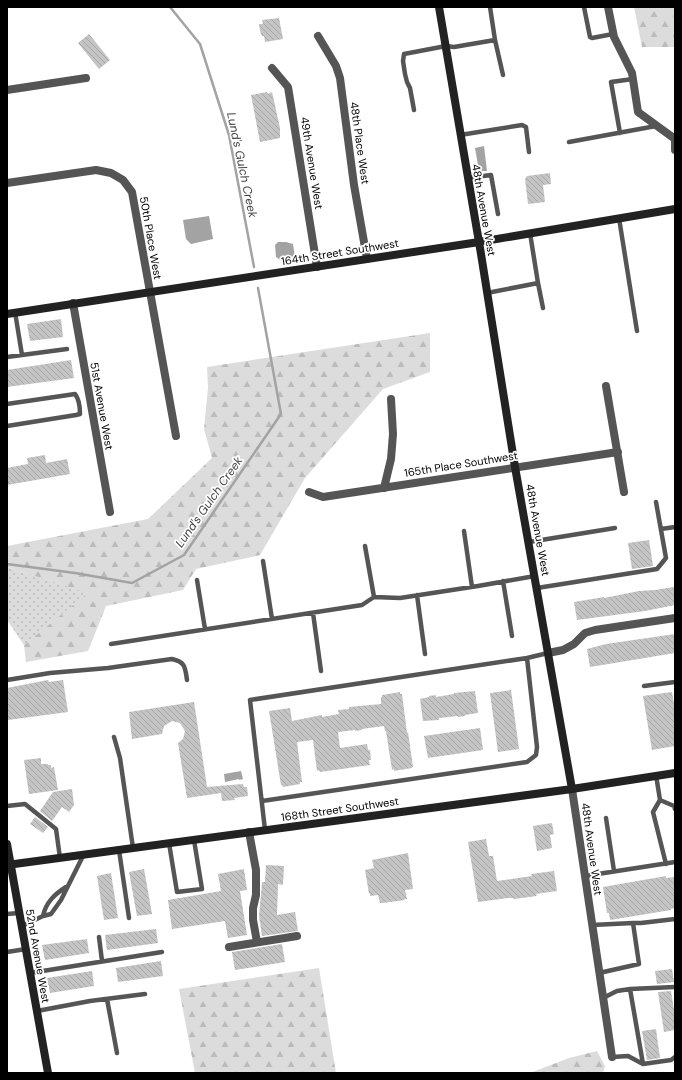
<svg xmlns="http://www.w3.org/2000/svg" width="682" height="1080" font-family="'DM Sans',sans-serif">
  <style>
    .grass { fill: url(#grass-dots) }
    .forest { fill: url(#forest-firs) }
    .water { fill: #a3a3a3 }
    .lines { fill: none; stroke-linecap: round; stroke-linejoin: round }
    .stream { stroke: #a3a3a3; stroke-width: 2.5 }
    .building { fill: url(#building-back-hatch) }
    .lane { stroke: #555; stroke-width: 4.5 }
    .street { stroke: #555; stroke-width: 8 }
    .secondary { stroke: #222; stroke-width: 8 }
    .labels { text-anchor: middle; stroke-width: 3.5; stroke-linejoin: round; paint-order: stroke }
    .street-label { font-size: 11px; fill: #000; stroke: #fff }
    .water-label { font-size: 12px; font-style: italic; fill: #444; stroke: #fff }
  </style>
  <defs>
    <pattern id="grass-dots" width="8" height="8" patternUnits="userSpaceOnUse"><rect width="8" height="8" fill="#dcdcdc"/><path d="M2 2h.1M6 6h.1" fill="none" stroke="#bbb" stroke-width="1.8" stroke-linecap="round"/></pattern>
    <pattern id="forest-firs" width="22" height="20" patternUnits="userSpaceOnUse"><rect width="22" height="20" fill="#dcdcdc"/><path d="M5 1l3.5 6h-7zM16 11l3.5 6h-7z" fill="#bbb"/></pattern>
    <pattern id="building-back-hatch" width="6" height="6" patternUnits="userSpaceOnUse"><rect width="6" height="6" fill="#c4c4c4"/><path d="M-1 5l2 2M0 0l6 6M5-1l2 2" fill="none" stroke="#a7a7a7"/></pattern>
  </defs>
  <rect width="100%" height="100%" fill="#fff"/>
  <path class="grass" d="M 7,567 L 89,593 L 24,645 L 7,620 Z"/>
  <path class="forest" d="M 634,7 L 675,7 L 675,47 L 642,47 Z
    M 430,333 L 430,372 L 383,389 L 305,478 L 260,555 L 196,569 L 183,590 L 106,606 L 88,651 L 26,662 L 24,645 L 88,593 L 7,567 L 7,546 L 148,519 L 212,458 L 204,429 L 208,388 L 207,367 Z
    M 319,968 L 336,1073 L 195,1073 L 179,989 Z
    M 597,1051 L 605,1066 L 603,1073 L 530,1073 L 569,1058 Z"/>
  <path class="water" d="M 484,146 L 487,171 L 479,171 L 475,148 Z
    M 209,216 L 213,239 L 191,244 L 186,239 L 183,220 Z
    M 278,242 L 286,242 L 293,244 L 295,257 L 282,261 L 276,257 L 275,245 Z
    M 241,771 L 243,779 L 239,780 L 239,779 L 225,782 L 224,774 Z"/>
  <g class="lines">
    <path class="stream" d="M 170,7 L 200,44 L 229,135 L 254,267
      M 7,564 L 75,573 L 132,583 L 184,555 L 281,414 L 258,288"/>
  </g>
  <path class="building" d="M 279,18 L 283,39 L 265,42 L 264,36 L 262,36 L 260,31 L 259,24 L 263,24 L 262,20 Z
    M 89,34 L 110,60 L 99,69 L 78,43 Z
    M 267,92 L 268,94 L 272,92 L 280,128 L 280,138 L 260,142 L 251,95 Z
    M 550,173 L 551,184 L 543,185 L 545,202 L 528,204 L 525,179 L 527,176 Z
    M 61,319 L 63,337 L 30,341 L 27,324 Z
    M 71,360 L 74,378 L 7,387 L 7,370 Z
    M 45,455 L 46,463 L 67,459 L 70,474 L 7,485 L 7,468 L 28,464 L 27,458 Z
    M 649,540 L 653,566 L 632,569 L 628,543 Z
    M 674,587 L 675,605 L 645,611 L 577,620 L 574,602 L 604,597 L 604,598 L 639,591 L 655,590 Z
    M 675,634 L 675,653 L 590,667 L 587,649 L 606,644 Z
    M 48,680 L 49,682 L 63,680 L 68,712 L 8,720 L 7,688 Z
    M 511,690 L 519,749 L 498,752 L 490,693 Z
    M 475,691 L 478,713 L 465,715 L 465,716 L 458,717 L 458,716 L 439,718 L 439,720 L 423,721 L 420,699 L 429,697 L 429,696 L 436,695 L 436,697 L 454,694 L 454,693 Z
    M 400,692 L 400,694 L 402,694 L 407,733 L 408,732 L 413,767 L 412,767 L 412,768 L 394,771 L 394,769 L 392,770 L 386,731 L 385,731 L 384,726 L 362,729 L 362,730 L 355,731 L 355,730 L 338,732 L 340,748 L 367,744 L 368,750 L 370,750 L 371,760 L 369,760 L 370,765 L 320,772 L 319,770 L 317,771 L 313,740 L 297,742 L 302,782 L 300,782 L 300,784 L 283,787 L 282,785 L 281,785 L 269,711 L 290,708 L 292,721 L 322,715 L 322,717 L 339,714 L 338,710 L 349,709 L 349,707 L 381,704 L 381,697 L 382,697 L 382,695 Z
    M 672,692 L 675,710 L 675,746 L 652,750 L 643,696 Z
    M 194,702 L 207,787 L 243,784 L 244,787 L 247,787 L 248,796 L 234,798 L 235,800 L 222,801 L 221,793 L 187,798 L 178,743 L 183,739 L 185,731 L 180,723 L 172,721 L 164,726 L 162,734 L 132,739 L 129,712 Z
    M 480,728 L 483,750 L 428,758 L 424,736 Z
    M 41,758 L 41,764 L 48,764 L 48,765 L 51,765 L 51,768 L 54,767 L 58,790 L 29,794 L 24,760 Z
    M 72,789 L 74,805 L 69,812 L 62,807 L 52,821 L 40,811 L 53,792 Z
    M 35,817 L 48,827 L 43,833 L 30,824 Z
    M 552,823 L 554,834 L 550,835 L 552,848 L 537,851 L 533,826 Z
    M 486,839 L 489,856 L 493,856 L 497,881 L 532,876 L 531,874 L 554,871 L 557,891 L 536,894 L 537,896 L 514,899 L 513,898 L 508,898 L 478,902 L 468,842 Z
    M 408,853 L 413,889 L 405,890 L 407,899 L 404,899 L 405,900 L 383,903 L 380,903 L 378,895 L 370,896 L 370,893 L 369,894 L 365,870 L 374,868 L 372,860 Z
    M 266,865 L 284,866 L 283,885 L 278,884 L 277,915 L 295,912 L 298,931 L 262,936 L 259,916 L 260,904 L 261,895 L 262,882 L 265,882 Z
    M 144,869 L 152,914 L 137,916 L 129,872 Z
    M 244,869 L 247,890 L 240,891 L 247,935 L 228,938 L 225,921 L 172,929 L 168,900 L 221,891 L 218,874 Z
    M 111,873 L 118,918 L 104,920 L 97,876 Z
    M 666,876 L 666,878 L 675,877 L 675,908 L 671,909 L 671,910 L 610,920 L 609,913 L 607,913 L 603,887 Z
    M 156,929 L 158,943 L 107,950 L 105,935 Z
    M 87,939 L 89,953 L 45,960 L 42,945 Z
    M 282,944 L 285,962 L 235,970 L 232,952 Z
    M 161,961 L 163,976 L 118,982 L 116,968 Z
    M 672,969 L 674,982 L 657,984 L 655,971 Z
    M 92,971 L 94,986 L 50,993 L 47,978 Z
    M 671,991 L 675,1016 L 675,1030 L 664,1032 L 658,992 Z
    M 656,1029 L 660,1058 L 647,1060 L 642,1031 Z"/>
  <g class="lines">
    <path class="lane" d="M 490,7 L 495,40 L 503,75
      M 584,7 L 590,37 L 592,38 L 613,34
      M 414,110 L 410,88 L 407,82 L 405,74 L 403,61 L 404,54 L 446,46 L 454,47 L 495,40
      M 620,133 L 611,82 L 633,79
      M 460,135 L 522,125 L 526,127 L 529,152
      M 569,142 L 656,126
      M 468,178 L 491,175 L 498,214
      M 619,218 L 637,331
      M 538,283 L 543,308
      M 487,293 L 538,283 L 530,233
      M 15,312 L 22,355
      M 7,357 L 67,349
      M 7,404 L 75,394 C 79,399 80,408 80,414 L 76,415 L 7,426
      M 661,529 L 675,527
      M 464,531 L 472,587
      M 529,542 L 615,528
      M 365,546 L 374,597
      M 263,561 L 272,619
      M 197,580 L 205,629
      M 503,581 L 512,636
      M 537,588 L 657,569 L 666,558 L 656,502
      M 417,595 L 425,654
      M 313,613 L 321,671
      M 111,644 L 362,605 L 374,597 L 400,598 L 478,586 L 535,576
      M 527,658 L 548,653
      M 7,680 L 50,673 L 108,668 L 172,659 C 186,662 185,668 187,680
      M 644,686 L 675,682
      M 114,737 L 120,758 L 133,848
      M 656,775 L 660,800 L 674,806 L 675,809
      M 660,800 L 653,812 L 666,864
      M 262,801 L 527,762 L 536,755 L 537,747 L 527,658 L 250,700 L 265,830
      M 7,806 L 25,804 L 56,829 L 60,858
      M 606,818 L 614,871
      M 169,843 L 177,892 L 202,889 L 194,840
      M 119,850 L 129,918
      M 585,876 L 675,862
      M 7,914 L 19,913
      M 43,916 C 46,902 55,894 66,887
      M 633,923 L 641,923 L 675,919
      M 592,925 L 633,923 L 639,964 L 599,973
      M 22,926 L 43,916 L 51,914 L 61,900 L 84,854
      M 99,937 L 102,961
      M 7,952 L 26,949
      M 30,973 L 162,952
      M 630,989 L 675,987
      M 603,998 L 617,991 L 630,989 L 643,1064 L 628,1056 L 612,1057
      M 107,999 L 117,1053
      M 37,1011 L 90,1001 L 145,994
      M 643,1064 L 671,1060 L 675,1057"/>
    <path class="street" d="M 608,7 L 614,37 L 632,73 L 638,112 L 675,139
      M 318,36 L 336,66 L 340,78 L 354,185 L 367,259
      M 272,68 L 288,87 L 317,267
      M 7,90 L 86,78
      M 675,140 L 675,150
      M 7,183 L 96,170 L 111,173 L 123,180 L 132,192 L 176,436
      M 73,303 L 110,512
      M 606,386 L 624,492
      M 384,488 L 391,459 L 393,434 L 391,399
      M 309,492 L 323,497 L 618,452
      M 548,653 L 563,650 L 574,644 L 585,633 L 595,630 L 675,618
      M 572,789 L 612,1057
      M 249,832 L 256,870 L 256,895 L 253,908 L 253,920 L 257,942
      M 229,947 L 297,936"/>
    <path class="secondary" d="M 439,7 L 481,254 L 515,467 L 572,789
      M 7,314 L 479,242 L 675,209
      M 7,844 L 48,1073
      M 7,865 L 572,789 L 675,773"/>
  </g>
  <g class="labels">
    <g class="street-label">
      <text transform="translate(360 143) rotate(82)" y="4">48th Place West</text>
      <text transform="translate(312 163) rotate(81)" y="4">49th Avenue West</text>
      <text transform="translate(484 210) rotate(80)" y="4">48th Avenue West</text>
      <text transform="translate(151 238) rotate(80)" y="4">50th Place West</text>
      <text transform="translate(340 252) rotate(-9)" y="4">164th Street Southwest</text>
      <text transform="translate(102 406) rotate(80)" y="4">51st Avenue West</text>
      <text transform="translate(461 464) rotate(-9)" y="4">165th Place Southwest</text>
      <text transform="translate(538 530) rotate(80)" y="4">48th Avenue West</text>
      <text transform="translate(340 809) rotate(-8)" y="4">168th Street Southwest</text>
      <text transform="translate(592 849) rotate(82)" y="4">48th Avenue West</text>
      <text transform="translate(38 956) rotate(80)" y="4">52nd Avenue West</text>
    </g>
    <g class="water-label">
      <text transform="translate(242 165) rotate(78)" y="4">Lund's Gulch Creek</text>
      <text transform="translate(209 502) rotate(-55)" y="4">Lund's Gulch Creek</text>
    </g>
  </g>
  <rect width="682" height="1080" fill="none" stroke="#000000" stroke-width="16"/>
</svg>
